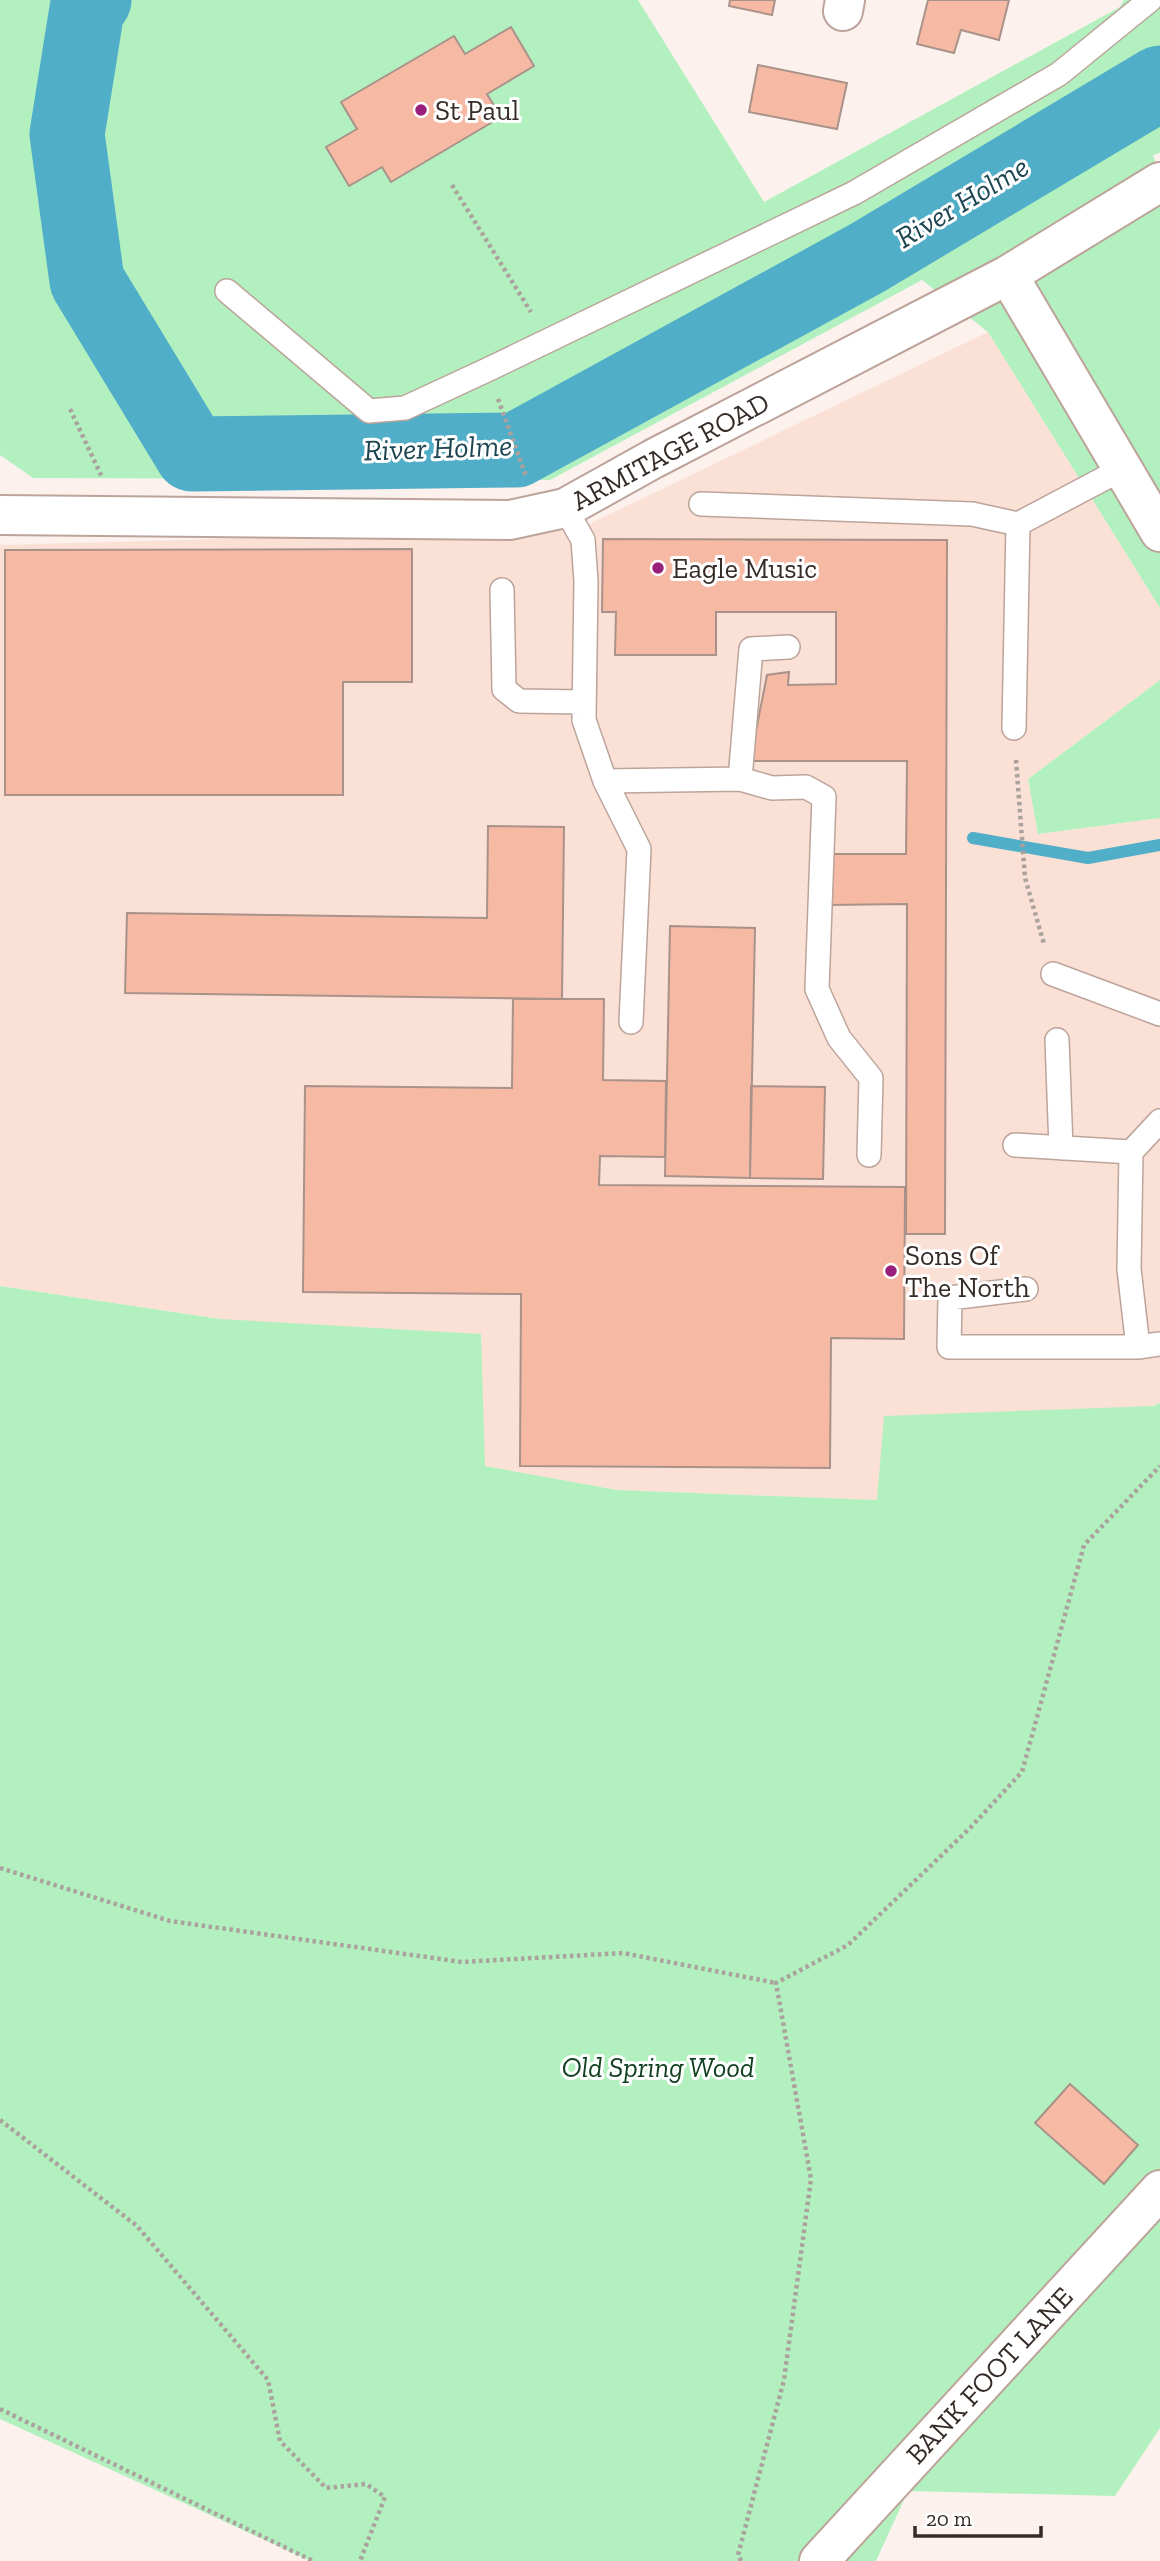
<svg xmlns="http://www.w3.org/2000/svg" width="1160" height="2561" font-family="'Zilla Slab',serif">
  <style>
    .built { fill: #fbe0d6 }
    .green { fill: #b2f1bf }
    .lines { fill: none; stroke-linecap: round; stroke-linejoin: round }
    .stream { stroke: #51aec8; stroke-width: 12 }
    .river { stroke: #51aec8; stroke-width: 75 }
    .building { fill: #f6baa4; stroke: #a99289; stroke-width: 2 }
    .service-casing { stroke: #bca49b; stroke-width: 26 }
    .minor-casing { stroke: #bca49b; stroke-width: 42 }
    .secondary-casing { stroke: #bca49b; stroke-width: 42 }
    .path { stroke: #aba19d; stroke-width: 4.5; stroke-dasharray: 3.5 3.5; stroke-linecap: butt }
    .service { stroke: #fff; stroke-width: 23 }
    .minor { stroke: #fff; stroke-width: 38 }
    .secondary { stroke: #fff; stroke-width: 38 }
    .poi-dot { fill: #99207a; stroke: #fff; stroke-width: 2.5 }
    .labels { text-anchor: middle; stroke-width: 6; stroke-linejoin: round; paint-order: stroke }
    .poi-label { font-size: 28px; fill: #352c28; stroke: #fff; text-anchor: start }
    .street-label { font-size: 28px; fill: #352c28; stroke: #fff }
    .park-label { font-size: 28px; font-style: italic; fill: #124121; stroke: #fff }
    .water-label { font-size: 30px; font-style: italic; fill: #1d4652; stroke: #fff }
  </style>
  <rect width="100%" height="100%" fill="#fcf1ed"/>
  <path class="built" d="M 988,332 L 1160,608 L 1160,680 L 1028,779 L 1038,834 L 1160,818 L 1160,1403 L 878,1500 L 617,1490 L 485,1466 L 220,1319 L 0,1286 L 0,545 L 579,529 Z"/>
  <path class="green" d="M 0,0 L 638,0 L 764,202 L 1120,7 L 1124,0 L 1160,0 L 1160,153 L 1153,155 L 1160,176 L 1160,608 L 988,332 L 922,280 L 550,480 L 33,478 L 0,455 Z
    M 1160,680 L 1160,818 L 1038,834 L 1028,779 Z
    M 0,1286 L 220,1319 L 481,1334 L 485,1466 L 617,1490 L 877,1500 L 884,1416 L 1153,1406 L 1160,1403 L 1160,2428 L 1115,2496 L 908,2491 L 876,2561 L 311,2561 L 0,2419 Z"/>
  <g class="lines">
    <path class="stream" d="M 973,838 L 1088,858 L 1160,845"/>
    <path class="river" d="M 94,0 L 87,9 L 67,134 L 87,281 L 192,454 L 516,450 L 867,258 L 1160,83"/>
  </g>
  <path class="building" d="M 730,0 L 775,0 L 772,15 L 729,6 Z
    M 928,0 L 1009,0 L 999,40 L 961,30 L 954,53 L 917,44 Z
    M 511,27 L 534,66 L 487,94 L 501,117 L 391,182 L 382,167 L 349,186 L 326,147 L 357,129 L 341,102 L 454,36 L 465,54 Z
    M 758,65 L 847,83 L 837,129 L 749,112 Z
    M 603,539 L 947,540 L 945,1234 L 906,1234 L 907,904 L 827,905 L 827,854 L 906,854 L 907,761 L 750,761 L 767,675 L 789,672 L 788,685 L 836,684 L 836,612 L 716,612 L 716,655 L 615,655 L 616,612 L 602,612 Z
    M 412,549 L 412,682 L 343,682 L 343,795 L 5,795 L 5,550 Z
    M 488,826 L 564,827 L 562,999 L 125,993 L 127,913 L 487,918 Z
    M 670,926 L 755,928 L 750,1178 L 665,1176 Z
    M 513,999 L 604,999 L 603,1080 L 666,1081 L 665,1157 L 600,1156 L 599,1185 L 905,1187 L 904,1339 L 831,1338 L 830,1468 L 520,1466 L 521,1294 L 303,1292 L 305,1086 L 512,1088 Z
    M 751,1086 L 825,1087 L 823,1179 L 750,1178 Z
    M 1070,2084 L 1138,2145 L 1104,2184 L 1035,2123 Z"/>
  <g class="lines">
    <defs>
      <path id="service" d="M 227,291 L 369,411 L 405,408 L 487,370 L 854,193 L 1059,74 L 1150,0
        M 701,504 L 972,514 L 1018,524 L 1014,728
        M 565,508 L 583,540 L 586,581 L 584,720 L 605,781 L 639,849 L 631,1022
        M 1018,524 L 1122,469
        M 502,590 L 504,689 L 519,701 L 584,702
        M 740,779 L 772,788 L 806,787 L 824,797 L 817,989 L 839,1038 L 871,1078 L 869,1155
        M 605,781 L 740,779 L 751,649 L 788,647
        M 1053,974 L 1160,1014
        M 1057,1040 L 1061,1148
        M 1015,1145 L 1131,1152
        M 1026,1289 L 950,1298 L 949,1347 L 1138,1347 L 1160,1344
        M 1138,1347 L 1129,1269 L 1131,1152 L 1160,1121"/>
      <path id="minor" d="M 843,11 L 845,0
        M 1008,275 L 1160,532
        M 819,2561 L 1160,2190"/>
      <path id="secondary" d="M 0,515 L 510,520 L 565,508 L 653,459 L 1008,275 L 1160,182"/>
    </defs>
    <use href="#service" class="service-casing"/>
    <use href="#minor" class="minor-casing"/>
    <use href="#secondary" class="secondary-casing"/>
    <path class="path" d="M 452,185 L 531,312
      M 498,399 L 526,476
      M 70,409 L 102,477
      M 1016,760 L 1025,878 L 1044,944
      M 0,1868 L 170,1921 L 462,1962 L 623,1953 L 776,1983
      M 0,2120 L 137,2226 L 268,2380 L 280,2441 L 326,2488 L 366,2484 L 385,2497 L 360,2561
      M 0,2409 L 313,2561
      M 741,2561 L 738,2555 L 784,2380 L 811,2179 L 776,1983 L 848,1945 L 970,1828 L 1022,1772 L 1084,1545 L 1160,1466"/>
    <use href="#service" class="service"/>
    <use href="#minor" class="minor"/>
    <use href="#secondary" class="secondary"/>
  </g>
  <g class="poi-dot">
    <circle cx="421" cy="110" r="7"/>
    <circle cx="658" cy="568" r="7"/>
    <circle cx="891" cy="1271" r="7"/>
  </g>
  <g class="labels">
    <g class="poi-label">
      <text x="435" y="120">St Paul</text>
      <text x="672" y="578">Eagle Music</text>
      <text x="905" y="1265">Sons Of<tspan x="905" dy="32">The North</tspan></text>
    </g>
    <g class="street-label">
      <text transform="translate(670 451) rotate(-28)" y="10">ARMITAGE ROAD</text>
      <text transform="translate(989 2375) rotate(-47)" y="10">BANK FOOT LANE</text>
    </g>
    <g class="park-label">
      <text x="658" y="2077">Old Spring Wood</text>
    </g>
    <g class="water-label">
      <text transform="translate(962 202) rotate(-31)" y="10">River Holme</text>
      <text transform="translate(438 448) rotate(-2)" y="10">River Holme</text>
    </g>
  </g>
  <path d="M915 2526v10h126v-10" fill="none" stroke="#352c28" stroke-width="3.5"/>
  <text x="926" y="2526" font-size="21" fill="#352c28" stroke="#ffffff" stroke-width="5" paint-order="stroke">20 m</text>
</svg>
